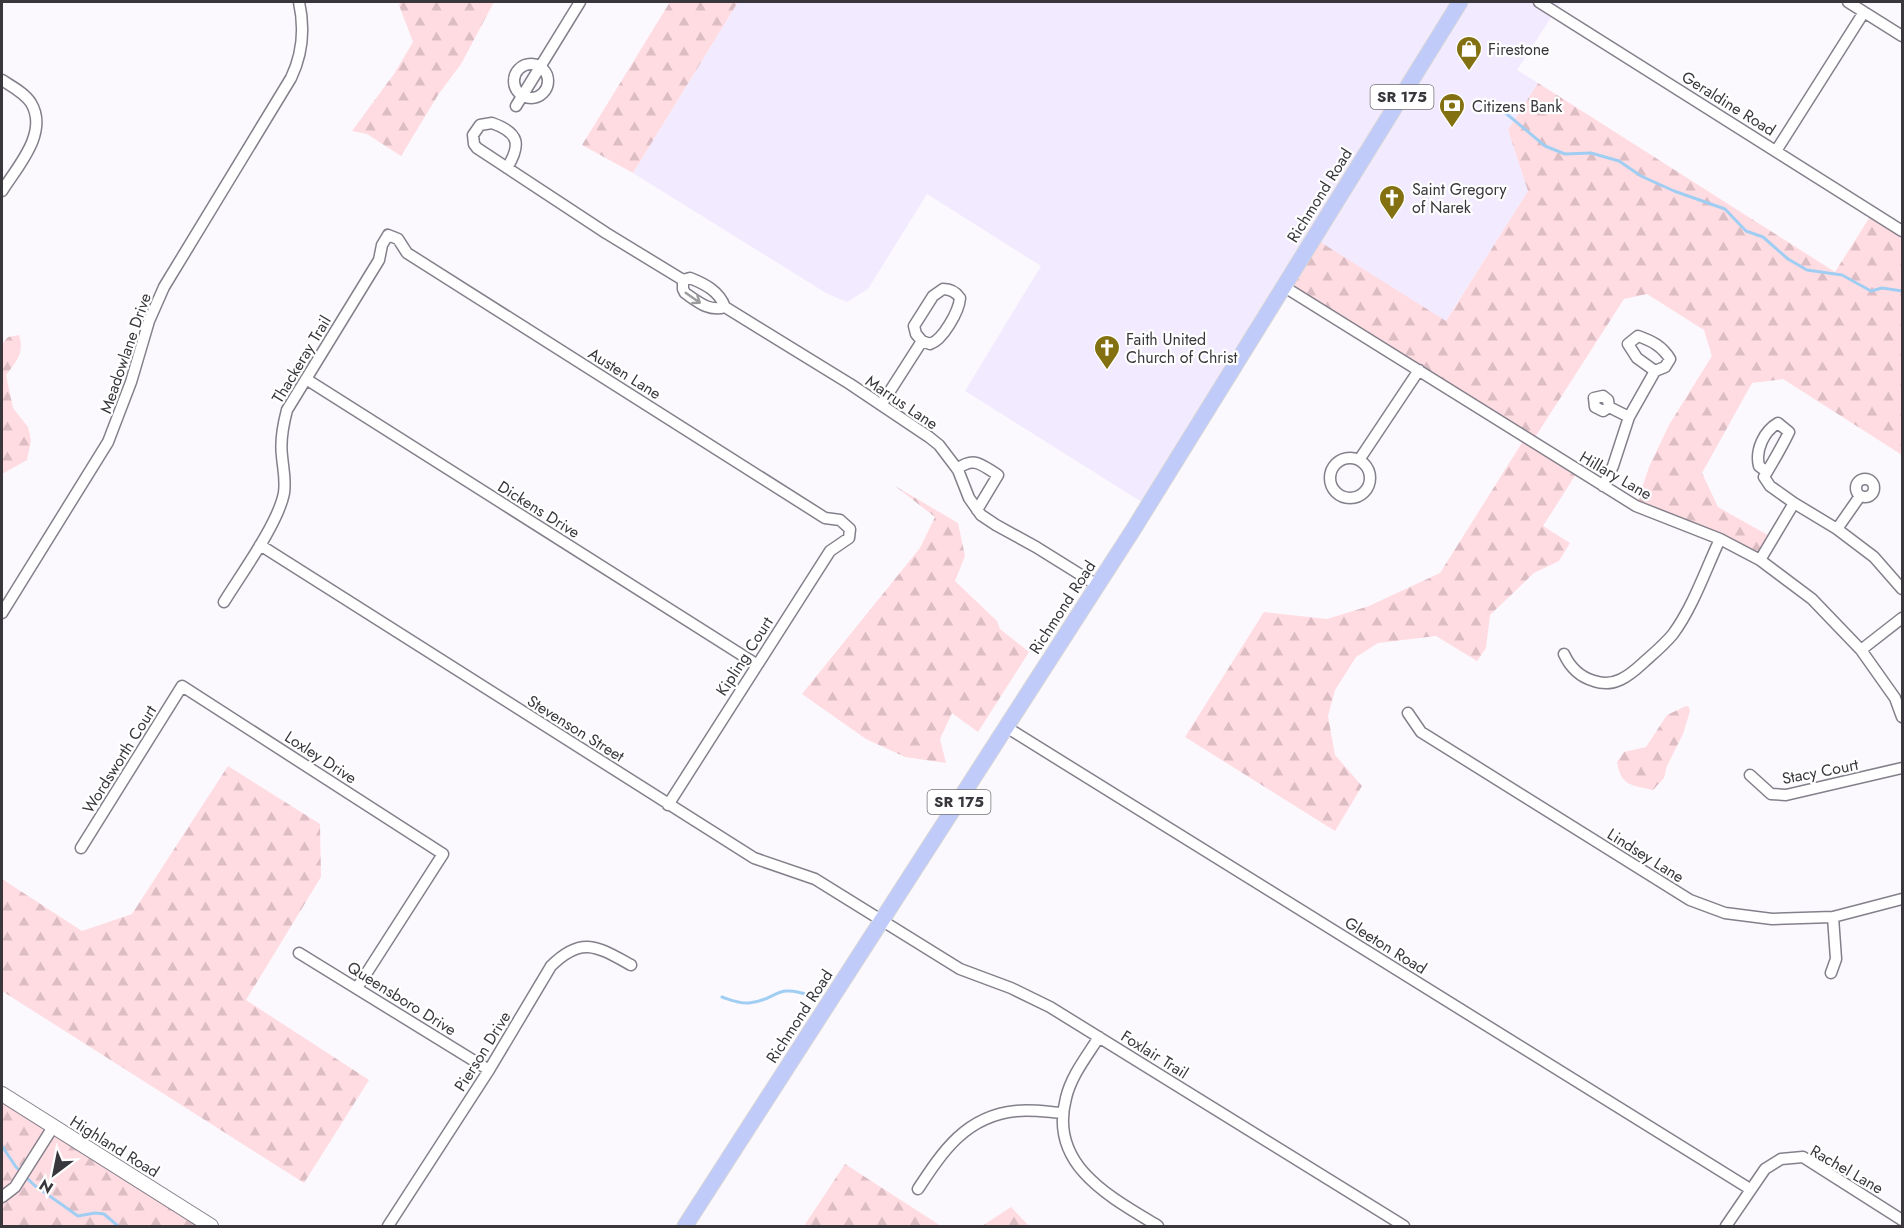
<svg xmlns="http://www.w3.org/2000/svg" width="1904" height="1228" font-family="Jost,sans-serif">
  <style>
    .built { fill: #f2eafe }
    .forest { fill: url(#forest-firs) }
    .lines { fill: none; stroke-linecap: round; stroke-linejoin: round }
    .stream { stroke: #a0cef3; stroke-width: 3 }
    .street-casing { stroke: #84808b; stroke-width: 13 }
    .secondary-casing { stroke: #84808b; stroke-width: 16 }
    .primary-casing { stroke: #d7d7d8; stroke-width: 17 }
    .street { stroke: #fff; stroke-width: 10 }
    .secondary { stroke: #fff; stroke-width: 14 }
    .primary { stroke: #c1cbf9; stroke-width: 15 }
    .oneway { stroke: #9c9b9e }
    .labels { text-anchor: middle; stroke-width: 4.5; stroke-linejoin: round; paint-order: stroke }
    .shield { fill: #fff; stroke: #747376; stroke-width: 1.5 }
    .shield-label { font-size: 15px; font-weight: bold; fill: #39373c }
    .poi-label { font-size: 16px; fill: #39373c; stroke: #fff; text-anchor: start }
    .street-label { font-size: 16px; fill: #39373c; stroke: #fff }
  </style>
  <defs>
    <pattern id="forest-firs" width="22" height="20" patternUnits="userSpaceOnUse" patternTransform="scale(1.5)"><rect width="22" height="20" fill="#ffdce2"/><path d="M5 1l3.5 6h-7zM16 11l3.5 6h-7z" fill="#dbbdc3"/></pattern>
  </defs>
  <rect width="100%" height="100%" fill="#fbf9fe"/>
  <path class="built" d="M 738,2 L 1561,2 L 1517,70 L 1538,83 L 1508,130 L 1528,191 L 1445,322 L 1314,238 L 1148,506 L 965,391 L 1041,266 L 927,194 L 868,289 L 847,302 L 826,293 L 633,173 Z"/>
  <path class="forest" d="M 401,2 L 494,2 L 461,64 L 438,95 L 401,156 L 367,134 L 352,131 L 394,74 L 413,42 L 399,5 Z
    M 670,2 L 738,2 L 633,173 L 582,145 Z
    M 1538,83 L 1835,272 L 1873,212 L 1902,231 L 1902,455 L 1783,379 L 1752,383 L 1702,473 L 1718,507 L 1773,538 L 1760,560 L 1636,506 L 1649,467 L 1669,425 L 1712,356 L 1704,330 L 1647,294 L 1624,299 L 1532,442 L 1578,471 L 1543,526 L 1570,543 L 1559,561 L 1534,573 L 1490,615 L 1486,648 L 1477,661 L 1436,636 L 1378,643 L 1356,657 L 1335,690 L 1328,716 L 1335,755 L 1362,786 L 1335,831 L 1185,737 L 1264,612 L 1327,619 L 1369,606 L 1440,573 L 1525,438 L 1283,286 L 1314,238 L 1446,321 L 1528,191 L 1508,130 Z
    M 19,335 C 25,353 16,362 6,375 L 13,408 L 28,427 L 31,440 L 27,460 L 2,474 L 2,344 L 8,337 Z
    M 895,486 L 958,523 L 965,556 L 955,581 L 997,621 L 1000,629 L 1029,652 L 978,732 L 952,713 L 940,739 L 946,763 L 905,757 L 866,739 L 802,694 L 920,548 L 935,517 Z
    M 1686,706 L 1689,707 L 1690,711 L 1683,734 L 1667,766 L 1664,778 L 1653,790 C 1631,785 1621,786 1617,762 L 1624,752 L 1646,747 L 1667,715 Z
    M 228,766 L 320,824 L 321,877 L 246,1000 L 369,1080 L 304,1183 L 2,991 L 2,879 L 82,931 L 132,914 Z
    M 2,1094 L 211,1226 L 2,1226 Z
    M 845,1164 L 941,1226 L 804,1226 Z
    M 1011,1207 L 1029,1226 L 982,1226 Z"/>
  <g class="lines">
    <path class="stream" d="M 1502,110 L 1545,146 L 1565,154 L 1591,153 L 1619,161 L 1641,176 L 1674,191 L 1725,209 L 1746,231 L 1763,237 L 1788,259 L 1807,270 L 1842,275 L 1871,291 L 1882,288 L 1902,291
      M 722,997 C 731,1000 740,1004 749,1003 C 776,1001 775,983 808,995
      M 2,1146 L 16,1167 L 34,1185 L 78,1216 L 95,1213 L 104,1214 L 118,1226"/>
    <defs>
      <path id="street" d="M 1539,2 L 1902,231
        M 1848,2 L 1902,36
        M514 81a17 17 0 1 1 34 0a17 17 0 1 1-34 0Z
        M 2,80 C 11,86 25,93 31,103 C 49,133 17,167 2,191
        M 516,106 L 580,2
        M 1776,151 L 1864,12
        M 507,168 C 521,145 520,133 492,123 L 480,125 L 473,135 L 474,144 L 477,148 L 606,233 L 683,280
        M 1283,286 L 1636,506 L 1720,539 L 1760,560 L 1812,599 L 1861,650 L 1895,698 L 1902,717
        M 725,307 C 709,312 698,302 685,293 L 683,289 L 683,280 L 690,278 C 705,284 719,291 725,307 L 850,384 L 929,437 L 939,445 L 958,470 L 969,498 L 981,515 L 996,525 L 1036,547 L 1097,585
        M 306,379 L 756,664
        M 881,405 L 922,341 L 930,344 C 943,340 959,311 960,298 C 956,292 951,289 943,289 L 933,296 L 914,326 L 916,334 L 922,341
        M 1609,407 L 1603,411 L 1595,407 L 1594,398 L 1603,396 L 1608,400 L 1609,407 L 1629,417
        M1330 478a20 20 0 1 1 40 0a20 20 0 1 1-40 0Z
        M 1359,460 L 1419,370
        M 957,469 C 975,456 981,465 998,475 L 977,510
        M 1767,472 L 1759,466 C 1755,450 1764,431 1778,423 L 1789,432 C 1782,447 1773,462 1764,477 L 1770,486 L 1794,503
        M1856 488a9 9 0 1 1 18 0a9 9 0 1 1-18 0Z
        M 1603,486 L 1613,466 L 1629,417 L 1655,371 L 1665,367 L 1670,359 C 1662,346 1652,341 1638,336 L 1628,344 L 1637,358 L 1655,371
        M 1837,529 L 1874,557 L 1902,589
        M 260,545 L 754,858 L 815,879 L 960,969 L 1011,988 L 1050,1007 L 1404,1226
        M 1760,560 L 1794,503 L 1837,529 L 1860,496
        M 224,602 C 241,574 278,524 284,493 C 286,479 283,469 282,456 C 280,441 283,425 287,410 L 379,260 L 382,245 L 388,235 L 398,239 L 407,253 L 825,518 L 840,520 L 850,529 L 849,538 L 830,551 L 668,805
        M 2,613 L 108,442 L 131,382 L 149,321 L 164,287 L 291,78 C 303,53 305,29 299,2
        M 1861,650 L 1902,618
        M 1564,654 C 1570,667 1580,677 1594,681 C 1614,688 1629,676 1643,663 C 1653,654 1664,645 1673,634 C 1693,607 1706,569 1720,539
        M 1408,713 L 1421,732 L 1690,900 L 1725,913 L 1772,919 L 1833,917 L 1902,899
        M 1006,727 L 1750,1189
        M 1750,775 L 1771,794 L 1786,795 L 1902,768
        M 81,848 L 182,686 L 443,854 L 357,988
        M 299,953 L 489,1070
        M 1831,973 L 1836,959 L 1833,917
        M 1099,1037 C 1087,1056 1071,1076 1066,1098 C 1048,1165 1110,1197 1158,1226
        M 918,1189 C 943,1151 966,1116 1016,1111 C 1031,1109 1048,1112 1063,1113
        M 2,1197 L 15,1187 L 53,1127
        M 388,1226 L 489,1070 L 551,966 C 582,935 598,947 631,965
        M 1726,1226 L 1765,1169 L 1781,1159 L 1803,1157 L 1902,1220"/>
      <path id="secondary" d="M 2,1094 L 211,1226"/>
      <path id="primary" d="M 685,1226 L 1133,530 L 1460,2"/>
    </defs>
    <use href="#street" class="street-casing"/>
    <use href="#secondary" class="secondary-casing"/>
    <use href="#primary" class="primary-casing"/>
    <use href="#street" class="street"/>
    <use href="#secondary" class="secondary"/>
    <use href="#primary" class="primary"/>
  </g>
  <defs><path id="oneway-shaft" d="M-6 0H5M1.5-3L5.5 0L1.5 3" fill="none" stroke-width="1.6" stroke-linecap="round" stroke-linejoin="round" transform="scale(1.5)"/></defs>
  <use class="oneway" href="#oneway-shaft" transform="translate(693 298) rotate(35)"/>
  <defs>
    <symbol id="shop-pin" viewBox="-11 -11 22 30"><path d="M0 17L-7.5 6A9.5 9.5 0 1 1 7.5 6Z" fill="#837111" stroke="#fff"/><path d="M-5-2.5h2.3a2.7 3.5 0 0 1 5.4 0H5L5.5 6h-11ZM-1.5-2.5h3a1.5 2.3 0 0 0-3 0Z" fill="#fff"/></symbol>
    <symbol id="bank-pin" viewBox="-11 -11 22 30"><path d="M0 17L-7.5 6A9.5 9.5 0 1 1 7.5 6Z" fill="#837111" stroke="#fff"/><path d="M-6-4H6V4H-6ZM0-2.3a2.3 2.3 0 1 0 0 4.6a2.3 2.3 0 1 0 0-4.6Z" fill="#fff"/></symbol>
    <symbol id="church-pin" viewBox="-11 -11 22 30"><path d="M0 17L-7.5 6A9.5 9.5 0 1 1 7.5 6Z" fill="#837111" stroke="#fff"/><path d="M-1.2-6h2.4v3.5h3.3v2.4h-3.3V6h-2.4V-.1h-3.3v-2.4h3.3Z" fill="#fff"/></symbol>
  </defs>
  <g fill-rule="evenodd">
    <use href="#shop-pin" x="1454" y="34" width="30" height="40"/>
    <use href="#bank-pin" x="1437" y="91" width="30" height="40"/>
    <use href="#church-pin" x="1377" y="183" width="30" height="40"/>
    <use href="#church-pin" x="1092" y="333" width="30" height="40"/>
  </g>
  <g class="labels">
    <g class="shield">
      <rect x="1370.5" y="85" width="63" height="24" rx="4.5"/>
      <rect x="927.5" y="790" width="63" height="24" rx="4.5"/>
    </g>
    <g class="shield-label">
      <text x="1402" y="102">SR 175</text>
      <text x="959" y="807">SR 175</text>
    </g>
    <g class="poi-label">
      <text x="1488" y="55">Firestone</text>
      <text x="1472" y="112">Citizens Bank</text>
      <text x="1412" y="195">Saint Gregory<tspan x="1412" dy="18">of Narek</tspan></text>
      <text x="1126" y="345">Faith United<tspan x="1126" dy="18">Church of Christ</tspan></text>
    </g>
    <g class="street-label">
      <text transform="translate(1729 103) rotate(32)" y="6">Geraldine Road</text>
      <text transform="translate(1319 195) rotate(-58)" y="6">Richmond Road</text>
      <text transform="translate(125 353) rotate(-71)" y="6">Meadowlane Drive</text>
      <text transform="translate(301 359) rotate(-59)" y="6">Thackeray Trail</text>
      <text transform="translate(625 373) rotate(32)" y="6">Austen Lane</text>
      <text transform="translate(902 402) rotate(34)" y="6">Marrus Lane</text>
      <text transform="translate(1616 475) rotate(30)" y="6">Hillary Lane</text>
      <text transform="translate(539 509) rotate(32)" y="6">Dickens Drive</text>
      <text transform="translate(1062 607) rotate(-57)" y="6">Richmond Road</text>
      <text transform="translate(744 656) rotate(-57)" y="6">Kipling Court</text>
      <text transform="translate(576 728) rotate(32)" y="6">Stevenson Street</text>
      <text transform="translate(321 757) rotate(33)" y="6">Loxley Drive</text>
      <text transform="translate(119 759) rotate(-58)" y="6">Wordsworth Court</text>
      <text transform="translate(1820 771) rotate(-11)" y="6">Stacy Court</text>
      <text transform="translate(1646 855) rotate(32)" y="6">Lindsey Lane</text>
      <text transform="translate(1386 945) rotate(32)" y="6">Gleeton Road</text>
      <text transform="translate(402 998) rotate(32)" y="6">Queensboro Drive</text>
      <text transform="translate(799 1016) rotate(-57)" y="6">Richmond Road</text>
      <text transform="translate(482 1051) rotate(-58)" y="6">Pierson Drive</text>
      <text transform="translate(1155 1054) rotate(32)" y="6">Foxlair Trail</text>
      <text transform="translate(115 1146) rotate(32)" y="6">Highland Road</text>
      <text transform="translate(1847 1169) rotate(30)" y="6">Rachel Lane</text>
    </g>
  </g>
  <rect width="1904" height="1228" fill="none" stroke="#39373c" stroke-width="6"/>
  <g transform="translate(54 1174) rotate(212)" stroke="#ffffff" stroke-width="4.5" paint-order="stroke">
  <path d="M0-4.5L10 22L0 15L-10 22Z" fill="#39373c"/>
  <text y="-9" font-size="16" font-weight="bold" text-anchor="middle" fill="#39373c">N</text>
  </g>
</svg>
